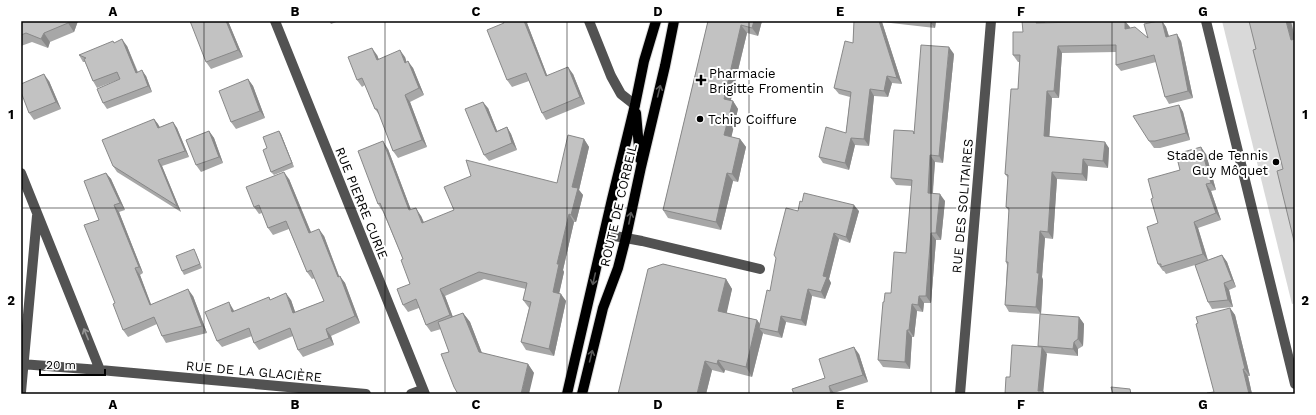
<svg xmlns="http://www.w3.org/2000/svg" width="1316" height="415" font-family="'Work Sans',sans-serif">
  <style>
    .green { fill: #d9d9d9 }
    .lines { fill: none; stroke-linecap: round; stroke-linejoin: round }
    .major-casing { stroke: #dbdbdb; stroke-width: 12 }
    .minor { stroke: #525252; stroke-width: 10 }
    .major { stroke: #000; stroke-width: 10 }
    .wall { fill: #a7a7a7 }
    .shaded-wall { fill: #888 }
    .building { fill: #c2c2c2; stroke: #888 }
    .oneway { stroke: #595959 }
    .oneway2 { stroke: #979797 }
    .grid { fill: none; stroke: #000; stroke-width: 1; stroke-opacity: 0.55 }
    .poi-dot { fill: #000; stroke: #fff; stroke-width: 1.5 }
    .labels { text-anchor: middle; stroke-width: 4; stroke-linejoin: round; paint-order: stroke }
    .poi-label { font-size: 13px; fill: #000; stroke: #fff; text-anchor: start }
    .street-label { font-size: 13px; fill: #000; stroke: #fff }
    .neatline { fill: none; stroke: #000; stroke-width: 1.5 }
    .grid-label { font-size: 13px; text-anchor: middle; font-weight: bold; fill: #000 }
  </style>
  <rect width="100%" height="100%" fill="#fff"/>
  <path class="green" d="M 1222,21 L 1295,21 L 1295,303 L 1292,304 Z"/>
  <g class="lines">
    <defs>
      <path id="major" d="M 636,113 L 640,159
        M 567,394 L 612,199 L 635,105 L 644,61 L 656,21
        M 582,394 L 603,308 L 618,268 L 626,237 L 641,167 L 665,66 L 674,21"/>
    </defs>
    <use href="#major" class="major-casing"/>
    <path class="minor" d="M 275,21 L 425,394
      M 589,21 L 611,76 L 621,94 L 635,105
      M 1206,21 L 1295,384
      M 21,173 L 100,370
      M 604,234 L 642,241 L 760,269
      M 21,364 L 100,370 L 366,394
      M 21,392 L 37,216
      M 411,394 L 422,390
      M 960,394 L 991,21"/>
    <use href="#major" class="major"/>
  </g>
  <path class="wall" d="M 21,21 L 78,21 L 74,32 L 50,42 L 48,48 L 32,42 L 21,46 Z
    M 228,21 L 243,57 L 211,69 L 206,62 Z
    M 329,21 L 339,21 L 331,24 Z
    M 503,21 L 531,21 L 527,23 L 547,75 L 573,74 L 585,104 L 546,120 L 542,113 L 529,81 L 512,87 L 507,80 L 504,23 Z
    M 708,21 L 762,21 L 758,36 L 747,33 L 731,100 L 733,101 L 738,109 L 731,137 L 740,139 L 746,147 L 738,182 L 733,181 L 721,230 L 668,218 L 663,210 Z
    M 854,21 L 936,21 L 935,28 L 882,22 L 902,84 L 892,83 L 888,97 L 874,96 L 869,146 L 855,145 L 849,170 L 823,163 L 819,157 L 846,133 L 850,97 L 839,94 L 834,88 L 853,43 Z
    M 1158,21 L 1162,21 L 1166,27 L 1169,36 L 1181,41 L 1193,98 L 1169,104 L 1165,97 L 1156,62 L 1121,71 L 1116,65 L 1116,52 L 1062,53 L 1059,98 L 1052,98 L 1049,137 L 1109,148 L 1108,168 L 1088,166 L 1087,181 L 1057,179 L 1053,239 L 1045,238 L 1042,277 L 1043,280 L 1041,314 L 1009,312 L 1005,305 L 1007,265 L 1006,262 L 1009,211 L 1006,207 L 1008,178 L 1005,174 L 1018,89 L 1020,62 L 1018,62 L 1013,55 L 1023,32 L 1045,23 L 1130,27 L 1130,28 L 1148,38 Z
    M 115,43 L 127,46 L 138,72 L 146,76 L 152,92 L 107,109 L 103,103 L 120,79 L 97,88 L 93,81 L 85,62 L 83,62 L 79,55 Z
    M 954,54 L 943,163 L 935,162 L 933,193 L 945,201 L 941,240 L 936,240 L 931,303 L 924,303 L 923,312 L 917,311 L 914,337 L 912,337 L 910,369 L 883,367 L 878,360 L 884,302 L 891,293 L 906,253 L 912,186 L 896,185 L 891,178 L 913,131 L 915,132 Z
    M 377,55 L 379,60 L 405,57 L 406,62 L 413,68 L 424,95 L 410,102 L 427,147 L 398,158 L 393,151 L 380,116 L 375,109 L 365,85 L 362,87 L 357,80 Z
    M 248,79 L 253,86 L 265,118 L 236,129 L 231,122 Z
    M 49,81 L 61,109 L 34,120 L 29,113 Z
    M 1179,105 L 1183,112 L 1190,140 L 1160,148 L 1154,148 L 1149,141 Z
    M 488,108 L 497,131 L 507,127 L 511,134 L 517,150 L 489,161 L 484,155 Z
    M 154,119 L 160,127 L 173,122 L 177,128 L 189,157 L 162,166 L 181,212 L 117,172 L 113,166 Z
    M 209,131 L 214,138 L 223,163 L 201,172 L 196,165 Z
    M 279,131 L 281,134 L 294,167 L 274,175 L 271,172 L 267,148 Z
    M 584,139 L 589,147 L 579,190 L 583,195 L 576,222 L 574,222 L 563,270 L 564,272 L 559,293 L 566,301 L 554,356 L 526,350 L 521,342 L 529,308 L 523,300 L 526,289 L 484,279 L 445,296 L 453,317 L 463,313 L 470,322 L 482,353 L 528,364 L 534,373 L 449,352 L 441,329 L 431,332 L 426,325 L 419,308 L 408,312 L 403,305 L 410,284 L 403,259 L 383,212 L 378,204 L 388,149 L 411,210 L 421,216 L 424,222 L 557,183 Z
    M 1206,154 L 1216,190 L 1211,191 L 1221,220 L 1198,228 L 1208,260 L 1222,255 L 1227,262 L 1236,287 L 1229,290 L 1233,307 L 1212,309 L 1208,302 L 1195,265 L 1166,274 L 1164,271 L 1163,271 L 1158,264 L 1158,223 L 1153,198 Z
    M 106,173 L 111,179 L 125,210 L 119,212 L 143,273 L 140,275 L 151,305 L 193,296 L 207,333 L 166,343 L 162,336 L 157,324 L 128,337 L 123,330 L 99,220 Z
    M 289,179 L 311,232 L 324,236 L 339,276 L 345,283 L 360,323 L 331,336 L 334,345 L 303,357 L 298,350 L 293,336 L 259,350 L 254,343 L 252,336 L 222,347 L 217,341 L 233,309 L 234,311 L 270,300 L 291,300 L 295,312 L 324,301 L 315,278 L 312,279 L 307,272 L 289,229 L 273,235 L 268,228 L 262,213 L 259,214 L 254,207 Z
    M 798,211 L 859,211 L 850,243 L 839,239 L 829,279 L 831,283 L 825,299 L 812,296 L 806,326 L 786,322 L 782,338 L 764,334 L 763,333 L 752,377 L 725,370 L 724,373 L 712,370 L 706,394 L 663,264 L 726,279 L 732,289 L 726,313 L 757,320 L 760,324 L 770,291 Z
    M 196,253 L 202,268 L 184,275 L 182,271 Z
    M 1230,308 L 1235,315 L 1250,376 L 1248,376 L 1252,394 L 1207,394 L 1214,392 Z
    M 1079,317 L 1084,324 L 1083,346 L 1078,349 L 1078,356 L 1046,353 L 1043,391 L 1045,394 L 1005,394 L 1010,377 L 1038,347 L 1038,346 Z
    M 859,354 L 868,382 L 834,393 L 792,389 L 825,378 Z"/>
  <path class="shaded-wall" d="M 68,21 L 78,21 L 74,32 L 68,23 Z
    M 226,21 L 228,21 L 243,57 L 238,50 Z
    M 524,21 L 526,21 L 527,23 L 550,83 L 546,76 Z
    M 754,21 L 762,21 L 758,36 L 752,28 Z
    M 879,21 L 881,21 L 882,22 L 902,84 L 897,78 Z
    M 930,21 L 936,21 L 935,28 L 930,22 Z
    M 1037,21 L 1046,21 L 1041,30 L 1036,23 Z
    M 1125,21 L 1130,27 L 1130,36 L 1125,29 Z
    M 1162,21 L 1166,27 L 1171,44 L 1166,37 Z
    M 1286,21 L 1291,21 L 1295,38 L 1295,47 L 1291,40 Z
    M 741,25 L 747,33 L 729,107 L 724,99 Z
    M 44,33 L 50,42 L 48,48 L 41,39 Z
    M 1177,34 L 1181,41 L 1193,98 L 1188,91 Z
    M 122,39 L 127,46 L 140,79 L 136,73 Z
    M 1058,46 L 1062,53 L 1059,98 L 1054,91 Z
    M 949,47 L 954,54 L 943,163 L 939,156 Z
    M 372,48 L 377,55 L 382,67 L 377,60 Z
    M 400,50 L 405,57 L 409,70 L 405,63 Z
    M 408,61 L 413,68 L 424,95 L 419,88 Z
    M 568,67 L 573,74 L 585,104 L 580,97 Z
    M 142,70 L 146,76 L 152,92 L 148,86 Z
    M 44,74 L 49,81 L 61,109 L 56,102 Z
    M 887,76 L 892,83 L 888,97 L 884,91 Z
    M 248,79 L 253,86 L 265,118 L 260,111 Z
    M 870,89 L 874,96 L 869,146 L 864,139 Z
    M 1047,91 L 1052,98 L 1049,143 L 1044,136 Z
    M 405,95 L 410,102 L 427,147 L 422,140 Z
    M 733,101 L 738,109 L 730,143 L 724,135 Z
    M 483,102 L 488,108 L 500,138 L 496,132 Z
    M 1179,105 L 1183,112 L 1190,140 L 1186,133 Z
    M 154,119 L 158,124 L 162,133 L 158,128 Z
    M 173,122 L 177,128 L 189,157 L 185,151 Z
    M 507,127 L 511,134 L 517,150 L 512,143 Z
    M 209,131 L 214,138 L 223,163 L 219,157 Z
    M 279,131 L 281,134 L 294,167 L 292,163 Z
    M 851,138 L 855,145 L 849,170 L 845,163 Z
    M 584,139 L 589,147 L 579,190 L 583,195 L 576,222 L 571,215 L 572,187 Z
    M 740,139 L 746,147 L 738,182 L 732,174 Z
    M 383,141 L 388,149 L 414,218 L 409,210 Z
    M 1105,142 L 1109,148 L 1108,168 L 1103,161 Z
    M 1201,147 L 1206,154 L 1216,190 L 1211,183 Z
    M 930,155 L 935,162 L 932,199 L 928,193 Z
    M 1083,159 L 1088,166 L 1087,181 L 1082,174 Z
    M 158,160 L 162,166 L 181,212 L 177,206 Z
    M 284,172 L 289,179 L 314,240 L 309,233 Z
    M 1052,172 L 1057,179 L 1053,239 L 1048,232 Z
    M 106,173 L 111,179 L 125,210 L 120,203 Z
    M 727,173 L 733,181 L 721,230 L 716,222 Z
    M 1206,184 L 1211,191 L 1221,220 L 1216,213 Z
    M 940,194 L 945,201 L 941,240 L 936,233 Z
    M 114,205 L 119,212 L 143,273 L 139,267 Z
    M 854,205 L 859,211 L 850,243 L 846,237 Z
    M 416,208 L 421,216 L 427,231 L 422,223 Z
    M 569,214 L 574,222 L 563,270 L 564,272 L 558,299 L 553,292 L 557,264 Z
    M 1194,222 L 1198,228 L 1208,261 L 1203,254 Z
    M 319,229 L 324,236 L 342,284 L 338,277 Z
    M 1040,231 L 1045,238 L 1042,277 L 1043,280 L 1041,314 L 1036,307 L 1037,273 Z
    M 834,233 L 839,239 L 829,279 L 831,283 L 825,299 L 821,292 L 823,276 Z
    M 931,233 L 936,240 L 931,303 L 926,296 Z
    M 1222,255 L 1227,262 L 1236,287 L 1232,280 Z
    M 135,268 L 140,275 L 154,312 L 150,305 Z
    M 340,276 L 345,283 L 360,323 L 355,316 Z
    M 726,279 L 732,289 L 725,321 L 718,311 Z
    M 1224,283 L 1229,290 L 1233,307 L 1228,300 Z
    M 188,289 L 193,296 L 207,333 L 202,326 Z
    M 440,289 L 445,296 L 455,323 L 450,315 Z
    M 808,289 L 812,296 L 806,326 L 801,320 Z
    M 286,293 L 291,300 L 298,320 L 293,313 Z
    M 561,294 L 566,301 L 554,356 L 549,349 Z
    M 919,296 L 924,303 L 923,312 L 918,305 Z
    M 229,302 L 233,309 L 237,319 L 232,312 Z
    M 912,304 L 917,311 L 914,337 L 909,330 Z
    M 1230,308 L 1235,315 L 1250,376 L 1245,369 Z
    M 463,313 L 470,322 L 485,361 L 479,352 Z
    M 781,316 L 786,322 L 782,338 L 778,332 Z
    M 1079,317 L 1084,324 L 1083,346 L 1078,339 Z
    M 757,320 L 763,329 L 759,328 L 763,333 L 752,377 L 746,367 Z
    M 326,329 L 331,336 L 334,345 L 329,338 Z
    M 907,330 L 912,337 L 910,369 L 905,362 Z
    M 1074,342 L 1078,349 L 1078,356 L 1073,349 Z
    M 854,347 L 859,354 L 868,382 L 863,375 Z
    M 1042,347 L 1047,354 L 1043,394 L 1038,391 Z
    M 718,360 L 725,370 L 724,373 L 717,364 Z
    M 705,361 L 712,370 L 706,394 L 697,394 Z
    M 528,364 L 534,373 L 529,394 L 521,394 Z
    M 1243,369 L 1248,376 L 1252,394 L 1249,394 Z
    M 829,386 L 834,393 L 834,394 L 831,394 Z"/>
  <path class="building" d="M 21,21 L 68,21 L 68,23 L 44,33 L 41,39 L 26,33 L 21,35 Z
    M 190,21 L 226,21 L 238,50 L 206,62 Z
    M 503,21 L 524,21 L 546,76 L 568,67 L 580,97 L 542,113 L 526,73 L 507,80 L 487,30 L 504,23 Z
    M 708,21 L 754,21 L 752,28 L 741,25 L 724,99 L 733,101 L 724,135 L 740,139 L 732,174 L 727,173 L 716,222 L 663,210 Z
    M 854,21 L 879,21 L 897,78 L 887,76 L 884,91 L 870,89 L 864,139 L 851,138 L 845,163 L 819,157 L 826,127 L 846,133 L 851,92 L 834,88 L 845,41 L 853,43 Z
    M 1022,21 L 1037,21 L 1036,23 L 1125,21 L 1125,29 L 1135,27 L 1148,38 L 1144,24 L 1158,21 L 1162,21 L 1166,37 L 1177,34 L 1188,91 L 1165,97 L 1154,55 L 1116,65 L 1116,45 L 1058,46 L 1054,91 L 1047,91 L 1044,136 L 1105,142 L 1103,161 L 1083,159 L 1082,174 L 1052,172 L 1048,232 L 1040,231 L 1037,273 L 1039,273 L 1036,307 L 1005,305 L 1008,262 L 1006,262 L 1009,208 L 1006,207 L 1008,175 L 1005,174 L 1011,89 L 1018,89 L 1020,55 L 1013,55 L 1013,32 L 1023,32 Z
    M 1249,21 L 1286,21 L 1291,40 L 1295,39 L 1295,245 L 1277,171 L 1283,169 L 1253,50 L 1256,49 Z
    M 122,39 L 136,73 L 142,70 L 148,86 L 103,103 L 97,89 L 120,79 L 117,72 L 93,81 L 84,59 L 86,58 L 79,55 L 113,41 L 114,43 Z
    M 921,45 L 949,47 L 939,156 L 930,155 L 928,193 L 940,194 L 936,233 L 931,233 L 926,296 L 919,296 L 918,305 L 912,304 L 909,330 L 907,330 L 905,362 L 878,360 L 883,302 L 884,302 L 885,293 L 891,293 L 894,252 L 906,253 L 912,180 L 891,178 L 894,130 L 913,131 L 914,134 Z
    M 372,48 L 377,60 L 400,50 L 405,63 L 408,61 L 419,88 L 405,95 L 422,140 L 393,151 L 377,109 L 375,109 L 362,78 L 357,80 L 348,57 Z
    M 44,74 L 56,102 L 29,113 L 21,92 L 21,84 Z
    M 248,79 L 260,111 L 231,122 L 219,91 Z
    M 483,102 L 496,132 L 507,127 L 512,143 L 484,155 L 465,109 Z
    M 1179,105 L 1186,133 L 1155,141 L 1149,141 L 1133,116 Z
    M 154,119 L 158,128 L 173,122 L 185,151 L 158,160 L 177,206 L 113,166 L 102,140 Z
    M 209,131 L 219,157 L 196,165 L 186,140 Z
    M 279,131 L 292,163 L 271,172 L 263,150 L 267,148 L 263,137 Z
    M 568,135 L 584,139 L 572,187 L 578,188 L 571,215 L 569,214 L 557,264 L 559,264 L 553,292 L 561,294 L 549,349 L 521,342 L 531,302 L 523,300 L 527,283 L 479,272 L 440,289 L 450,315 L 426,325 L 416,299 L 403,305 L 397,289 L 410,284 L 401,260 L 403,259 L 380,203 L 378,204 L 358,151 L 383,141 L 409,210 L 416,208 L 422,223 L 454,210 L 444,187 L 471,176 L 466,160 L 557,183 Z
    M 1201,147 L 1211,183 L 1206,184 L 1216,213 L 1194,222 L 1203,254 L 1161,267 L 1161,264 L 1158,264 L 1147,227 L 1158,223 L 1151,199 L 1153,198 L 1148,179 L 1180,170 L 1176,154 Z
    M 284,172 L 309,233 L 319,229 L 338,277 L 340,276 L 355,316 L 326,329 L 329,338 L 298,350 L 290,328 L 254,343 L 249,328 L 217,341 L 205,312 L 229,302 L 232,312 L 269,297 L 270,300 L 286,293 L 293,313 L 324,301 L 311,270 L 307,272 L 286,221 L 268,228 L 259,205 L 254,207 L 246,187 Z
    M 106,173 L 120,203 L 114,205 L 139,267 L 135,268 L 150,305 L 188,289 L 202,326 L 162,336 L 154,317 L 123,330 L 113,304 L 115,303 L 84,225 L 99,220 L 84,181 Z
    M 804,193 L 854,205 L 846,237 L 834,233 L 823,276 L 827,277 L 821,292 L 808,289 L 801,320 L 781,316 L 778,332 L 759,328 L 767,290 L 770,291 L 776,258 L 774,255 L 786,208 L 798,211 L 800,201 L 802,202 Z
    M 194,249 L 200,264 L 182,271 L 176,256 Z
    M 1222,255 L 1232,280 L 1224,283 L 1228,300 L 1208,302 L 1195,265 Z
    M 663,264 L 726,279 L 718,311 L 757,320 L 746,367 L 718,360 L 717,364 L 705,361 L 697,394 L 618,394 L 648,269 Z
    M 1230,308 L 1245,369 L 1243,369 L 1249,394 L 1207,394 L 1207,393 L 1214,392 L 1196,324 L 1198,323 L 1196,317 Z
    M 463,313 L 479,352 L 528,364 L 521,394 L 458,394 L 454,387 L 441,354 L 449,352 L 438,322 Z
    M 1040,314 L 1079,317 L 1078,339 L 1074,342 L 1073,349 L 1038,346 Z
    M 1012,345 L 1042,347 L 1038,391 L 1043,391 L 1043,394 L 1005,394 L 1006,377 L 1010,377 Z
    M 854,347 L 863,375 L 829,386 L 831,394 L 794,394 L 792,389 L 825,378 L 819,359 Z
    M 1111,387 L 1130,389 L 1131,394 L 1113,394 Z"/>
  <defs><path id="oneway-shaft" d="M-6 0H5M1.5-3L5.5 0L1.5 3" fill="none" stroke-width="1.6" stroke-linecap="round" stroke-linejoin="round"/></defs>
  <g class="oneway">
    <use href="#oneway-shaft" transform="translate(659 91) rotate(-76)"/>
    <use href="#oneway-shaft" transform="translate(630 218) rotate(-79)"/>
    <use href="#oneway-shaft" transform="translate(594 279) rotate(103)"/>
    <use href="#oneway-shaft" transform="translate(591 356) rotate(-76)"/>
  </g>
  <use class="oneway2" href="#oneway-shaft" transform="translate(86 334) rotate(-112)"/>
  <path class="grid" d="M 204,21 L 204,394M 385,21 L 385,394M 567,21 L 567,394M 749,21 L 749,394M 931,21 L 931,394M 1112,21 L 1112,394M 21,208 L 1295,208"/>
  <g class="poi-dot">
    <path d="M699 74h4v4h4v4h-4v4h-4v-4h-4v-4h4z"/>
    <circle cx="700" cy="119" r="4"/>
    <circle cx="1276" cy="162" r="4"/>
  </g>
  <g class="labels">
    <g class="poi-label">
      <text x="709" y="78">Pharmacie<tspan x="709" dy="15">Brigitte Fromentin</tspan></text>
      <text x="708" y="124">Tchip Coiffure</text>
      <text x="1268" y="160" text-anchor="end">Stade de Tennis<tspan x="1268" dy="15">Guy Môquet</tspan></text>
    </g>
    <g class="street-label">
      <text transform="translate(362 203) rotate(68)" y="5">RUE PIERRE CURIE</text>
      <text transform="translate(618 205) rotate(-77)" y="5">ROUTE DE CORBEIL</text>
      <text transform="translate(962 206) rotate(-85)" y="5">RUE DES SOLITAIRES</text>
      <text transform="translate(254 371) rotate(5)" y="5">RUE DE LA GLACIÈRE</text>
    </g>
  </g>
  <rect width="1316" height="415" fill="none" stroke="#ffffff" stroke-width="44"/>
  <path d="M40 369v6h65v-6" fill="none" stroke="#000000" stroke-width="2"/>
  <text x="46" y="369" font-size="12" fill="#000000" stroke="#ffffff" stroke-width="3" paint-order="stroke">20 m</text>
  <rect x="22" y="22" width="1272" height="371" class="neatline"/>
  <g class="grid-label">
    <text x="113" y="16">A</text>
    <text x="295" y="16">B</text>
    <text x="476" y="16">C</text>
    <text x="658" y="16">D</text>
    <text x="840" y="16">E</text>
    <text x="1021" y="16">F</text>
    <text x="1203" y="16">G</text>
    <text x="11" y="119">1</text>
    <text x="1305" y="119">1</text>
    <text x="11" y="305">2</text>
    <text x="1305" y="305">2</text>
    <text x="113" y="409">A</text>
    <text x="295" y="409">B</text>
    <text x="476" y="409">C</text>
    <text x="658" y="409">D</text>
    <text x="840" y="409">E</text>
    <text x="1021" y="409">F</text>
    <text x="1203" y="409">G</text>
  </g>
</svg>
